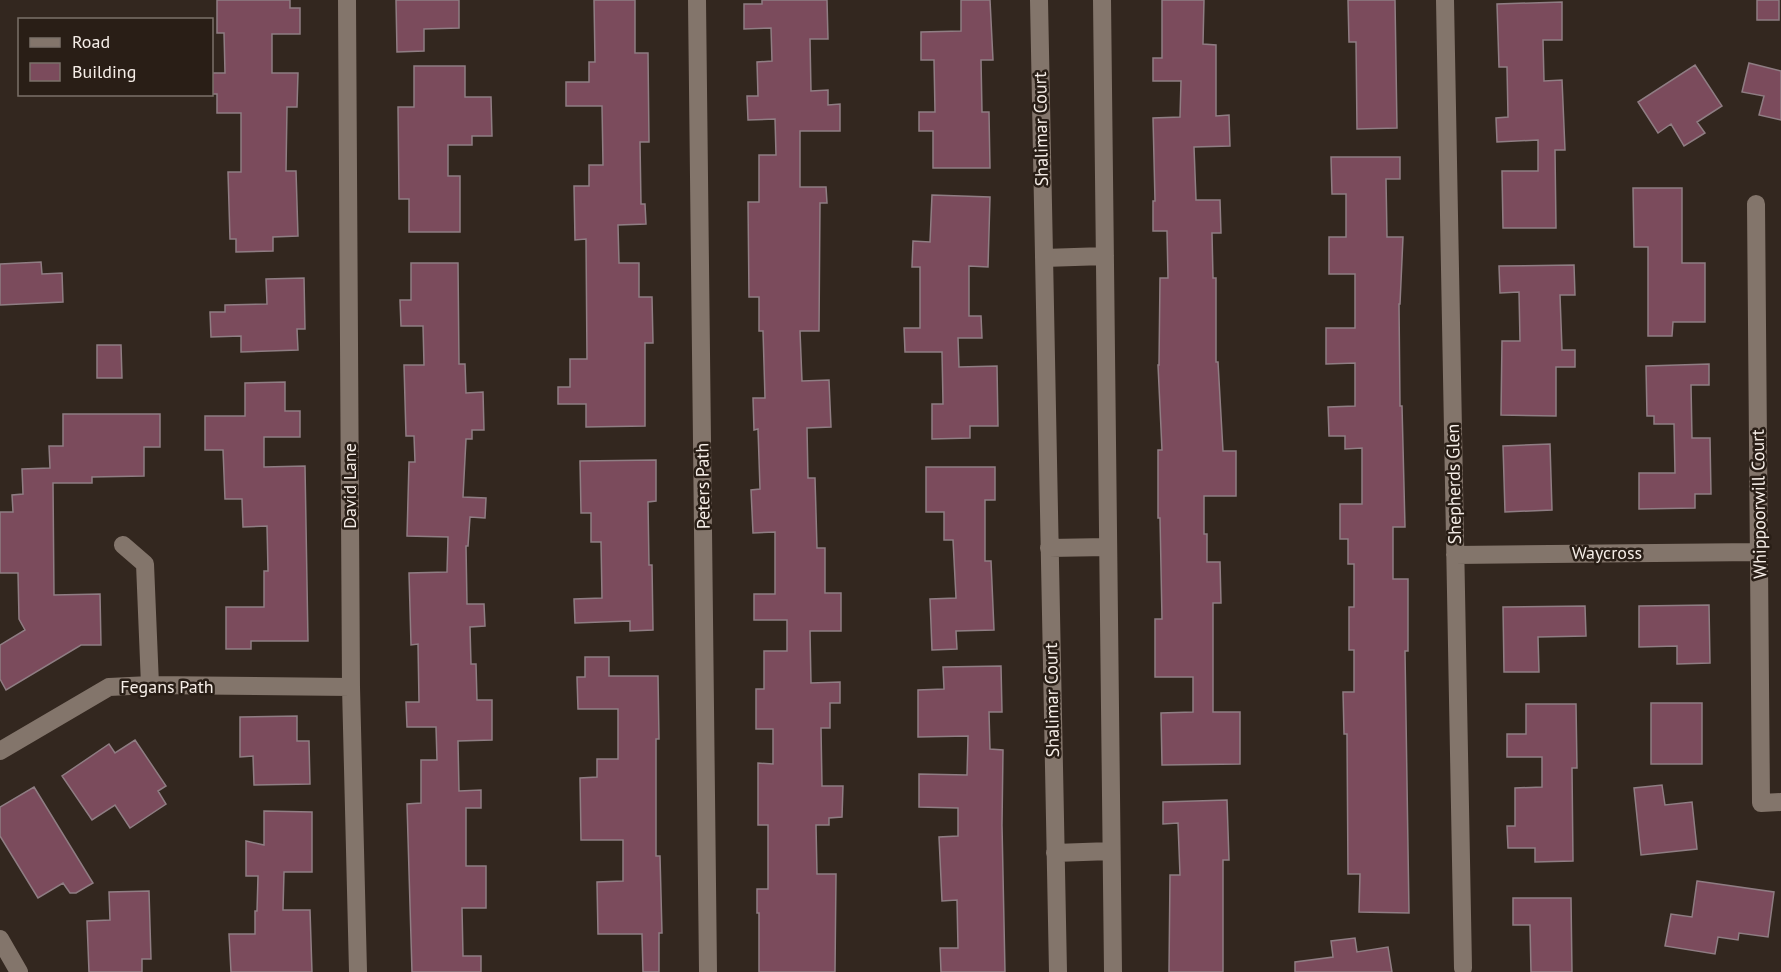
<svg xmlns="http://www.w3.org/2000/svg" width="1781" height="972" font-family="'PT Sans',sans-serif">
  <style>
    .building { fill: #7b4b5c; stroke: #8f7d83; stroke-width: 1.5 }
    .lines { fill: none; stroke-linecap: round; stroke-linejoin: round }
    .street { stroke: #83756b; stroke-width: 18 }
    .labels { text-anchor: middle; stroke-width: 5; stroke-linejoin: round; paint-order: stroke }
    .street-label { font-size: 18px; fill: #f6eee8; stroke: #291e16 }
  </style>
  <rect width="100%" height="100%" fill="#33271f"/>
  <path class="building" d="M 217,0 L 290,0 L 290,8 L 300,8 L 300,34 L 272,34 L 272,73 L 298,73 L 297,107 L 287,107 L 286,171 L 296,171 L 298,236 L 273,237 L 273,251 L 236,252 L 236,239 L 230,239 L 228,172 L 241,172 L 241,113 L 217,113 L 217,94 L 212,94 L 212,73 L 225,73 L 224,33 L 217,33 Z
    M 396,0 L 459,0 L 459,28 L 424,29 L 424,51 L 397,52 Z
    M 594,0 L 635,0 L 635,53 L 648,53 L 649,142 L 640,142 L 641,204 L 645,204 L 646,224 L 618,225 L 619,263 L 639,263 L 639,297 L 652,297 L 653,343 L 645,343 L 645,426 L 586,427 L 586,404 L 558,404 L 558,387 L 570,387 L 570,359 L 587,359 L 586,239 L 575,240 L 574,186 L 589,186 L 589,165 L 603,165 L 602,106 L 566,106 L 566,82 L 589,82 L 589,62 L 595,62 Z
    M 762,0 L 827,0 L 828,39 L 810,39 L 811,91 L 828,90 L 828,105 L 840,104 L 840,131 L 800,131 L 800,187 L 826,187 L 827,203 L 820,203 L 819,331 L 800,331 L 802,381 L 829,380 L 831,427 L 807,428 L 808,478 L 815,478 L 817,548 L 825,548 L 825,593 L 841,593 L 841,631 L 810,631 L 811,683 L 840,682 L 840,703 L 830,703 L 830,728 L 821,728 L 822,786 L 843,786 L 842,817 L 829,818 L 829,825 L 816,825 L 817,874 L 836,874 L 835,972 L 759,972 L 759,913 L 757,913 L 757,889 L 768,889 L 768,825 L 758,825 L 758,763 L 773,764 L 773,729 L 756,729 L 756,689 L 764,689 L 764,651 L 787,651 L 787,620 L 754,620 L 754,594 L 775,594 L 775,532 L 753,533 L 751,490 L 760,489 L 758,429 L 754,430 L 753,398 L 765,398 L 763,331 L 759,331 L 759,297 L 749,297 L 748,202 L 759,202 L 759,155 L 776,155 L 775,119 L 748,120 L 747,96 L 758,96 L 757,62 L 772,61 L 771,28 L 744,29 L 744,4 L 762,4 Z
    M 961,0 L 990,0 L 993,60 L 981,60 L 982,112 L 989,112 L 990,168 L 933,168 L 933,131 L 919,131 L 919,112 L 935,112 L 934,60 L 921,60 L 921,32 L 961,31 Z
    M 1162,0 L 1204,0 L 1203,44 L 1216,45 L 1216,116 L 1229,115 L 1230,146 L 1194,147 L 1196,200 L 1220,200 L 1221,233 L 1212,233 L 1213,278 L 1216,278 L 1216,362 L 1218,362 L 1223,451 L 1236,451 L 1236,496 L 1204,496 L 1204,534 L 1207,534 L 1207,562 L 1220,562 L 1221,603 L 1213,603 L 1213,712 L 1240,712 L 1240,764 L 1162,765 L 1161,713 L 1193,712 L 1193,677 L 1155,677 L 1155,619 L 1162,619 L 1160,518 L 1158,518 L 1158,450 L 1162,450 L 1158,365 L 1159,365 L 1160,278 L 1168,278 L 1167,231 L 1153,231 L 1153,201 L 1155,201 L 1153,118 L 1180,117 L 1181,81 L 1153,81 L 1153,58 L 1162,58 Z
    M 1348,0 L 1395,0 L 1397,128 L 1357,129 L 1356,42 L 1349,42 Z
    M 1757,0 L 1779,0 L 1779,20 L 1757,20 Z
    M 1562,2 L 1562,40 L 1543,40 L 1544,81 L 1562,80 L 1565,150 L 1555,150 L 1556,228 L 1503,228 L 1502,171 L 1538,171 L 1538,140 L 1497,142 L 1496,118 L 1508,117 L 1507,67 L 1499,67 L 1497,4 Z
    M 1749,63 L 1781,71 L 1781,120 L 1759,115 L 1764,96 L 1742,92 Z
    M 1695,65 L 1722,106 L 1697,122 L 1705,133 L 1684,146 L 1671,124 L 1658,133 L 1638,102 Z
    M 414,66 L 465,66 L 465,97 L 491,97 L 492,136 L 472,136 L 472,145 L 448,145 L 448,176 L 460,176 L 460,232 L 409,232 L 409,199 L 399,199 L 398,107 L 414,107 Z
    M 1331,157 L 1400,157 L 1400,179 L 1386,179 L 1387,237 L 1403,237 L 1400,304 L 1399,304 L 1400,406 L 1402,406 L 1405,527 L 1393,527 L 1393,579 L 1408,579 L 1408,651 L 1405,651 L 1409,913 L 1359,912 L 1360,874 L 1348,874 L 1347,734 L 1344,734 L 1343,692 L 1354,692 L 1354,650 L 1349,650 L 1349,607 L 1354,607 L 1354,564 L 1348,564 L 1348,539 L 1340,539 L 1340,504 L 1362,504 L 1362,448 L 1345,449 L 1345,436 L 1329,436 L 1328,407 L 1355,406 L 1355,363 L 1326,364 L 1326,328 L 1355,328 L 1355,274 L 1329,274 L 1329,237 L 1346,237 L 1346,194 L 1332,194 Z
    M 1633,188 L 1682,188 L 1682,263 L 1705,263 L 1705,322 L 1673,322 L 1672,336 L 1648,336 L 1648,247 L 1634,247 Z
    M 932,195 L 990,197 L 988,267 L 969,266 L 969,316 L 981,316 L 982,338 L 958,338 L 959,367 L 997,366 L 998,426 L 970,426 L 970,438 L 932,439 L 932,404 L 943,404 L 942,352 L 905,352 L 904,328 L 920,328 L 920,267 L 912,267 L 913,241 L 930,242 Z
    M 41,262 L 42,274 L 62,273 L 63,302 L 0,305 L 0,264 Z
    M 411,263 L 458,263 L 459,364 L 465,364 L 466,393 L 483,392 L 484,430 L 472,430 L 472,439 L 466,439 L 463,497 L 486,498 L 485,518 L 470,517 L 468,546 L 466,546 L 467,604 L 484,604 L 485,626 L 470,627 L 471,664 L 476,664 L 477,700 L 492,700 L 492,740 L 458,741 L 459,791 L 481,790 L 481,808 L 466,808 L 466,866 L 486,866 L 486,908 L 462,908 L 463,956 L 481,956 L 481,972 L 412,972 L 407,804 L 421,803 L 421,760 L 437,760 L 436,727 L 407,727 L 406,702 L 419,702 L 418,644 L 411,645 L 409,573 L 447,572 L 448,537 L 407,536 L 409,462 L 415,462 L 414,436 L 406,436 L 404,365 L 424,365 L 423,326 L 401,326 L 400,300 L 411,300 Z
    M 1574,265 L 1575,295 L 1560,295 L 1562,350 L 1575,350 L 1575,367 L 1556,367 L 1556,416 L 1501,415 L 1502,341 L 1520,341 L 1519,292 L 1500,293 L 1499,266 Z
    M 304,278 L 305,329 L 297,329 L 298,350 L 241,352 L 241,336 L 211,337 L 210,312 L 225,312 L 225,305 L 267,304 L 266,279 Z
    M 97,345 L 121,345 L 122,378 L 97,378 Z
    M 1709,364 L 1709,385 L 1691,385 L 1692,438 L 1710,438 L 1711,494 L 1695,494 L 1695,508 L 1639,509 L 1639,473 L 1675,473 L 1674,424 L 1654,424 L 1654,416 L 1647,416 L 1646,366 Z
    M 285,382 L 285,411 L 300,411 L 300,437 L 264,437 L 264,467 L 305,466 L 308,641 L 251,641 L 251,649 L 226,649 L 226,607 L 264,607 L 264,571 L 268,571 L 267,526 L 243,527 L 242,499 L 225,499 L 223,450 L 205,450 L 205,416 L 245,416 L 245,383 Z
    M 63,414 L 160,414 L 160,447 L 144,447 L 144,476 L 92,477 L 92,483 L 53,483 L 54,595 L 100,594 L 101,645 L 81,645 L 6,690 L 0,679 L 0,645 L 25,630 L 19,619 L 18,573 L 0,573 L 0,512 L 13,512 L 12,495 L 23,494 L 22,469 L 50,468 L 49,446 L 63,446 Z
    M 1550,444 L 1552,510 L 1505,512 L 1503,446 Z
    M 656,460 L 656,501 L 648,502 L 649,565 L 652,565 L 653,630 L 630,631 L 630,621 L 575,623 L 574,599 L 602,598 L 601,542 L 591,542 L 591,513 L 581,513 L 580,461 Z
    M 926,467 L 995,467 L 995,500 L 985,500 L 985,561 L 991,561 L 994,630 L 956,631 L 957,649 L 932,650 L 930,599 L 956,598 L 953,540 L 944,540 L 944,512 L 926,512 Z
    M 1709,605 L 1710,663 L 1677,664 L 1677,646 L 1639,647 L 1639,606 Z
    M 1585,606 L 1586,636 L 1538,637 L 1539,672 L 1504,672 L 1503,607 Z
    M 585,657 L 609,657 L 609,676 L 658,676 L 659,739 L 656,739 L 656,856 L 660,856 L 662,933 L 659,933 L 659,972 L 643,972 L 642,934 L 598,934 L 597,882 L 623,881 L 623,840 L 581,840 L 580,778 L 597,777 L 597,759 L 618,759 L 618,709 L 578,709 L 577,677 L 585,677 Z
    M 1001,666 L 1002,712 L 989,712 L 990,749 L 1003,750 L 1002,825 L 1005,972 L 941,972 L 940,948 L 958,948 L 957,900 L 942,901 L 939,837 L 958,836 L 958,808 L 919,807 L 919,774 L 967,775 L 968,736 L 918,737 L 918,690 L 944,689 L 943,667 Z
    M 1651,703 L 1702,703 L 1702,764 L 1651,764 Z
    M 1526,704 L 1576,704 L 1577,768 L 1572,768 L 1573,861 L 1535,862 L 1535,848 L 1508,848 L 1507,826 L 1515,826 L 1515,788 L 1542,787 L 1542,757 L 1507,757 L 1507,734 L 1526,734 Z
    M 297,716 L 297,741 L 309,741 L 310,784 L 254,785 L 253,756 L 240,757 L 240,717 Z
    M 135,740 L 166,786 L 158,791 L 166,804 L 130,828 L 115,805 L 92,820 L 62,776 L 109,744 L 115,753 Z
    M 1662,785 L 1665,805 L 1692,802 L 1697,849 L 1641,855 L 1634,788 Z
    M 34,787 L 93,883 L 76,893 L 70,893 L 63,883 L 38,898 L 0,836 L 0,807 Z
    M 1227,800 L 1229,860 L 1223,860 L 1223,972 L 1169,972 L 1170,875 L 1180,875 L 1178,823 L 1163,824 L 1163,802 Z
    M 264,811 L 312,812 L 312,872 L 284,872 L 283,910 L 310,910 L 312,972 L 231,972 L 229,934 L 255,934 L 255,911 L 257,911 L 258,876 L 246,876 L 246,841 L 264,845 Z
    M 1697,881 L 1774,892 L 1768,937 L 1739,933 L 1738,940 L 1718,937 L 1715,954 L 1665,946 L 1671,914 L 1692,917 Z
    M 149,891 L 151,959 L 142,959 L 142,972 L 89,972 L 87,921 L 110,920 L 109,892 Z
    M 1513,898 L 1571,898 L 1572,972 L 1531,972 L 1530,925 L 1513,925 Z
    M 1355,938 L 1357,952 L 1388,947 L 1392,972 L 1295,972 L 1295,962 L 1333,957 L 1331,941 Z"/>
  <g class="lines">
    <path class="street" d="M 347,0 L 351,687 L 358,972
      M 697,0 L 708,972
      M 1039,0 L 1058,972
      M 1102,0 L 1113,972
      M 1445,0 L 1463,968
      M 1756,204 L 1761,803 L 1781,802
      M 1044,258 L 1105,256
      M 123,545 L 145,564 L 150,685
      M 1049,548 L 1108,547
      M 1455,555 L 1759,552
      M 0,751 L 109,687 L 150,685 L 351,687
      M 1055,853 L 1111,851
      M 0,939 L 19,972"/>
  </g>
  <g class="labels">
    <g class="street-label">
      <text transform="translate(1041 129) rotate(-91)" y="6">Shalimar Court</text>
      <text transform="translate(1454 484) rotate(-91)" y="6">Shepherds Glen</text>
      <text transform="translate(350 486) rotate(-90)" y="6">David Lane</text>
      <text transform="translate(703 486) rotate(-91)" y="6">Peters Path</text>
      <text transform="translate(1759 504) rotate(-91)" y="6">Whippoorwill Court</text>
      <text x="1607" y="559">Waycross</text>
      <text x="167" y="693">Fegans Path</text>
      <text transform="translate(1052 700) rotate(-91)" y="6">Shalimar Court</text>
    </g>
  </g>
  <rect x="18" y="18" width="195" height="78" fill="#291e16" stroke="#7b716a" stroke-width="1.5"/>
  <rect x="30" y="38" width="30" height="9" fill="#83756b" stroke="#7b716a" stroke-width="1.5"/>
  <text x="72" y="48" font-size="18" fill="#f6eee8">Road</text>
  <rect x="30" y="63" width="30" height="18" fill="#7b4b5c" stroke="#7b716a" stroke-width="1.5"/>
  <text x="72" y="78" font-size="18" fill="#f6eee8">Building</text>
</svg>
